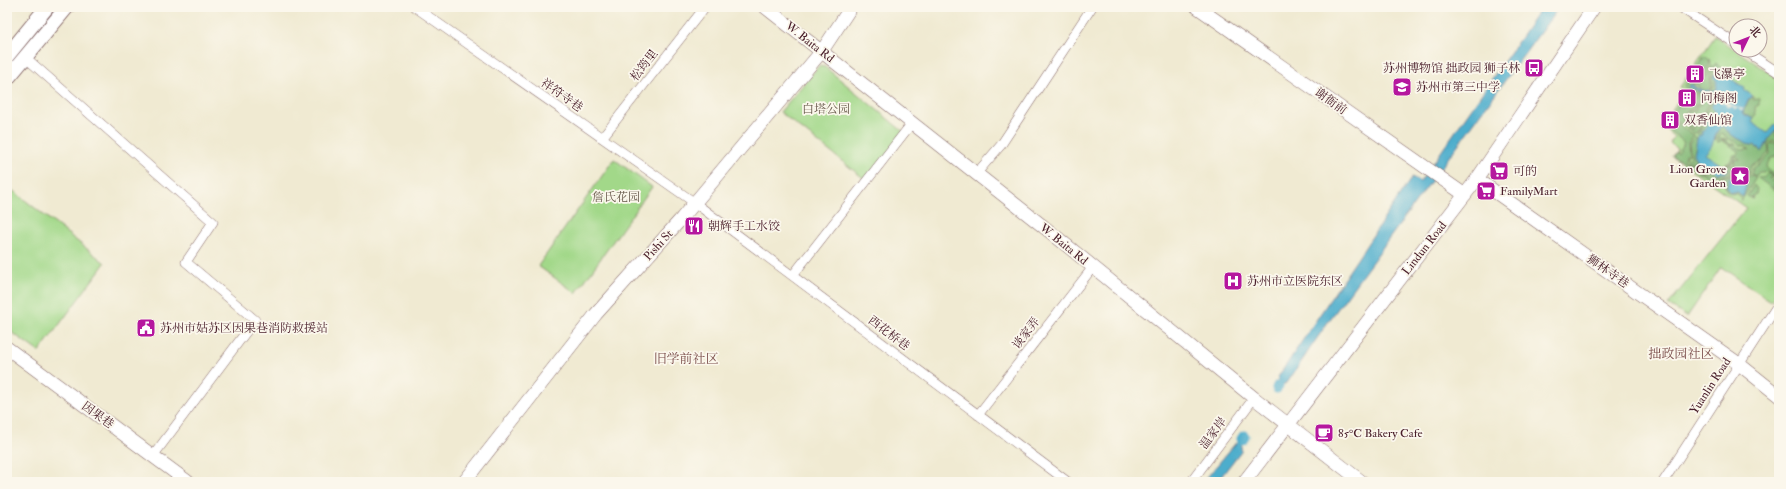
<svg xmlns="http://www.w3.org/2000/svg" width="1786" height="489" font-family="'IM FELL Double Pica','Noto Serif SC',serif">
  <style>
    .green { fill: #a2d889; stroke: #767c5a }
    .forest { fill: #81b875; stroke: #666c50; fill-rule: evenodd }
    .water { fill: #4dadcc; stroke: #4c667c }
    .pier { fill: #f0ead2 }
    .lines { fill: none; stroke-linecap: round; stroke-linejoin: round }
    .canal { stroke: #4dadcc; stroke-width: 11 }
    .street-casing { stroke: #846665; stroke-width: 10 }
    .secondary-casing { stroke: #846665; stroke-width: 14 }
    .primary-casing { stroke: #846665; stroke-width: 16 }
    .street { stroke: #fff; stroke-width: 9 }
    .secondary { stroke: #fff; stroke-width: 13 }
    .primary { stroke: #fff; stroke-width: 14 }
    .labels { text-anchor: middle; stroke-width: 3.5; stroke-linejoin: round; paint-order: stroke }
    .street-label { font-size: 12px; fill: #4a1f2b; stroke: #fbf7ec }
    .poi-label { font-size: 12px; fill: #4a1f2b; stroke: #fbf7ec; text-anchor: start }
    .park-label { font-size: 12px; fill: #645647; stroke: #fbf7ec }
    .neighbourhood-label { font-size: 13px; fill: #7b4e4b; stroke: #fbf7ec }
  </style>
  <rect width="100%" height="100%" fill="#fbf7ec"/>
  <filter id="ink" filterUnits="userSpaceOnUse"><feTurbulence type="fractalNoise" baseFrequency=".025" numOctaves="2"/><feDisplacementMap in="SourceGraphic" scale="8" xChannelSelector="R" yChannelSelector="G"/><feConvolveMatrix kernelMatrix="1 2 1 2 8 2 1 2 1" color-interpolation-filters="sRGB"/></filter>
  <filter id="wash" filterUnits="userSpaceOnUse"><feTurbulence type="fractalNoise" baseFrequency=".012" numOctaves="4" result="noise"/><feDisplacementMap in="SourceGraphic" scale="16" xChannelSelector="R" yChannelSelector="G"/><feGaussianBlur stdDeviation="0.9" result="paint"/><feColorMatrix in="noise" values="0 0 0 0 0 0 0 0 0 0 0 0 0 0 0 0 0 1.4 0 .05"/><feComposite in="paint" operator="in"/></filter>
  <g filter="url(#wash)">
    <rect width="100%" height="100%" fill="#f0ead2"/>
    <path class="green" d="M 1715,36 L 1779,79 L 1779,290 L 1771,301 L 1721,267 L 1687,317 L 1668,305 L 1746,208 L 1672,156 L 1677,149 L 1670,143 L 1674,137 L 1662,126 L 1684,91 L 1680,87 Z
      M 819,66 L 825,67 L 905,133 L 867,181 L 780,112 Z
      M 614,159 L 652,187 L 576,293 L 538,266 Z
      M 7,186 L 105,263 L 39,352 L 7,329 Z"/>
    <path class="forest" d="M 1704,56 L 1710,60 L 1709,62 L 1711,64 L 1708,66 L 1708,72 L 1705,75 L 1704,73 L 1702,72 L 1701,82 L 1694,81 L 1694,85 L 1697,88 L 1691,84 L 1691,88 L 1697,91 L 1700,102 L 1695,105 L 1694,109 L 1687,111 L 1682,115 L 1684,121 L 1691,129 L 1694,128 L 1699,123 L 1702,122 L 1699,130 L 1694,134 L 1681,122 L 1670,121 L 1672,119 L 1669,118 L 1681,101 L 1689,106 L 1696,95 L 1684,87 L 1692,75 L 1696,77 L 1698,73 L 1695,71 Z
      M 1716,63 L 1722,69 L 1713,71 L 1710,77 L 1712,87 L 1709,91 L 1704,91 L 1699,88 L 1695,82 L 1701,84 L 1702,74 L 1706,77 L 1711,71 L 1710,67 L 1714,66 Z
      M 1716,71 L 1722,73 L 1716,75 L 1717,89 L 1712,92 L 1711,91 L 1714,85 L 1711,78 Z
      M 1698,90 L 1708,95 L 1711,100 L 1705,109 L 1704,118 L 1692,127 L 1688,125 L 1684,116 L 1688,112 L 1695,111 L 1697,105 L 1701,104 Z
      M 1753,96 L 1753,100 L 1759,98 L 1759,105 L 1755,107 L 1756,114 L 1754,119 L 1745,115 L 1743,112 L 1748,101 Z
      M 1712,101 L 1715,101 L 1711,107 L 1716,111 L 1709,118 L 1707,119 L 1708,124 L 1703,132 L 1701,132 L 1702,135 L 1699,136 L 1697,134 L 1703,125 L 1707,109 Z
      M 1667,122 L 1680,124 L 1684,129 L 1693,135 L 1688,142 L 1689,155 L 1685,154 L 1683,162 L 1672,156 L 1675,151 L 1677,153 L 1684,142 L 1664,126 Z
      M 1722,126 L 1733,136 L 1751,145 L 1755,145 L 1758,149 L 1760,149 L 1762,151 L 1769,138 L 1779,127 L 1775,135 L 1779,138 L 1779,144 L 1773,140 L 1768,143 L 1769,152 L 1761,161 L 1751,166 L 1749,174 L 1747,174 L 1748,171 L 1743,168 L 1742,171 L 1734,164 L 1735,158 L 1739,160 L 1740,159 L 1736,156 L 1734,157 L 1733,162 L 1725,164 L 1726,162 L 1730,162 L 1732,156 L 1738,154 L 1739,151 L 1723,141 L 1717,142 L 1719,139 L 1718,138 L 1715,140 L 1718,130 ZM 1721,133 L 1732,141 L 1735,141 L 1740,146 L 1746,146 L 1750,150 L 1746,148 L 1745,150 L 1737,147 L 1734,143 L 1733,145 L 1728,143 L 1727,139 L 1722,138 L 1726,141 L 1721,140 L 1719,135 Z
      M 1695,136 L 1697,138 L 1696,148 L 1693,154 L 1697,163 L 1700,161 L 1704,168 L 1712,169 L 1717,174 L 1719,172 L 1724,173 L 1727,172 L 1729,168 L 1725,165 L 1731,164 L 1735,167 L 1730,170 L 1730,174 L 1719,176 L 1695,167 L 1696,162 L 1686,160 L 1686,155 L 1689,158 L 1691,157 L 1689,143 Z
      M 1772,142 L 1779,145 L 1778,147 L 1779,156 L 1777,155 L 1770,159 L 1766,167 L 1773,174 L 1779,175 L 1779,188 L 1777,183 L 1774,183 L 1774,190 L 1758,178 L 1759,176 L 1763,178 L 1768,173 L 1772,177 L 1769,178 L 1771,180 L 1774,179 L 1773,176 L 1766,171 L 1764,172 L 1759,172 L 1756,176 L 1751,174 L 1753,168 L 1761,163 L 1770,154 L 1769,145 Z
      M 1685,161 L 1695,163 L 1693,166 L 1695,168 L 1709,175 L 1717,178 L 1731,175 L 1732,171 L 1737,168 L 1741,172 L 1739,174 L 1744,177 L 1752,175 L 1756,178 L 1741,201 L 1740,196 L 1736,193 L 1732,194 L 1727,191 L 1725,187 L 1726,185 L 1721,182 L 1720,183 L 1717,181 L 1713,182 L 1701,172 L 1700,173 L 1685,162 Z
      M 1754,185 L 1757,189 L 1756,194 L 1752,196 L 1753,199 L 1747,196 Z"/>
    <path class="water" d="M 1542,7 L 1559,7 L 1328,322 L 1287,383 L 1278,386 L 1278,377 L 1412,177 L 1420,182 Z
      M 1718,73 L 1722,73 L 1745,88 L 1744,90 L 1753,96 L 1748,100 L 1743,112 L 1745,115 L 1754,119 L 1752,122 L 1767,133 L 1775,124 L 1779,127 L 1769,138 L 1762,152 L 1760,149 L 1757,148 L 1755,145 L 1751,145 L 1733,136 L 1722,126 L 1718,130 L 1711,147 L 1705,154 L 1728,169 L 1725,173 L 1719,172 L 1717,174 L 1712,169 L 1704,168 L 1699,161 L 1696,162 L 1696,159 L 1693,154 C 1697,149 1695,141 1699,135 L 1702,135 L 1701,131 L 1703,132 L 1708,124 L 1706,119 L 1715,111 L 1711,107 L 1714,102 L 1715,97 L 1688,87 L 1691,84 C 1694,89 1699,88 1704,91 L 1708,90 L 1712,92 L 1717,89 L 1716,80 L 1713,77 Z
      M 1737,176 L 1741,176 L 1740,180 L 1747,184 L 1743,197 L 1738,192 L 1730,192 L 1727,187 L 1729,178 L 1735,180 Z
      M 1242,439 L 1241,451 L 1217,482 L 1203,482 L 1234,445 Z"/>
    <path class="pier" d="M 1715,98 L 1727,102 L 1736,107 L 1742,109 L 1745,108 L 1741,111 L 1738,108 L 1735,109 L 1732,106 L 1727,107 L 1725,103 L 1714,100 Z"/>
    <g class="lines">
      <path class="canal" d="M 1277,388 L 1278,386
        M 1242,439 L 1244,436"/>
    </g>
  </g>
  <g filter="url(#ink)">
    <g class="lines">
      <defs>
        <path id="street" d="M 415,7 L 695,203 L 1068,482
          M 1680,7 L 1736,44
          M 1744,50 L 1779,73
          M 25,57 L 213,222 L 186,262 L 255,320 L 153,456
          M 602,138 L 705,7
          M 976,174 L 1001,145 L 1092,7
          M 793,275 L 912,123
          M 978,415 L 1093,267
          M 1191,482 L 1254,398
          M 1663,482 L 1779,303"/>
        <path id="secondary" d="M 765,7 L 1049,231 L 1254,398 L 1362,482
          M 1197,7 L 1465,195
          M 1477,179 L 1739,364 L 1779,396
          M 7,348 L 188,482
          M 464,482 L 596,314 L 682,218 L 822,51 L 851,7
          M 1244,482 L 1477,179 L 1594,7"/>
        <path id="primary" d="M 7,56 L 47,7
          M 7,79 L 67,7"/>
      </defs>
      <use href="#street" class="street-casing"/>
      <use href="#secondary" class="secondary-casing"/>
      <use href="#primary" class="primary-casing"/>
      <use href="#street" class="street"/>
      <use href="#secondary" class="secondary"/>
      <use href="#primary" class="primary"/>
    </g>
  </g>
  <defs>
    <symbol id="bus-square" viewBox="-11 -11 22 22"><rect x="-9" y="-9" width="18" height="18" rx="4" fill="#b5179e" stroke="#fbf7ec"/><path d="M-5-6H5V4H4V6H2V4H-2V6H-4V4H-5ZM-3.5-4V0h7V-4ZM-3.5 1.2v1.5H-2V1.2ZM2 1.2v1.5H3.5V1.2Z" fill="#fff"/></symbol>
    <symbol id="building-square" viewBox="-11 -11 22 22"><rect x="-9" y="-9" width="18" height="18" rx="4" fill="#b5179e" stroke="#fbf7ec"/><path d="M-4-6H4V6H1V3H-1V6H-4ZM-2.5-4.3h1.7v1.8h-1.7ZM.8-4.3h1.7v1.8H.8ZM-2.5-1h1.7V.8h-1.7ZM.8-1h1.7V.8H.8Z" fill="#fff"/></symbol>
    <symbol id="school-square" viewBox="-11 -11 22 22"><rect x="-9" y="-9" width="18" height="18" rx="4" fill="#b5179e" stroke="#fbf7ec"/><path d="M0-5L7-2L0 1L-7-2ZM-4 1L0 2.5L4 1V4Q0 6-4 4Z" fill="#fff"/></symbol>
    <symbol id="supermarket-square" viewBox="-11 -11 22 22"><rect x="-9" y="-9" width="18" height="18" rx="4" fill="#b5179e" stroke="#fbf7ec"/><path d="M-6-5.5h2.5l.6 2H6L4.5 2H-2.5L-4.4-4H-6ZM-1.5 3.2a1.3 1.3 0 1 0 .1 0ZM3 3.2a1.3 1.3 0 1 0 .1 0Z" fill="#fff"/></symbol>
    <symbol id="sight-square" viewBox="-11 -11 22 22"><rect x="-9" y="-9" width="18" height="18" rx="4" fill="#b5179e" stroke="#fbf7ec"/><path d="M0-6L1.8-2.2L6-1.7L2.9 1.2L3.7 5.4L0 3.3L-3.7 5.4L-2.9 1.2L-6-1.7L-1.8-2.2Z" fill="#fff"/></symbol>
    <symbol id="restaurant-square" viewBox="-11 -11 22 22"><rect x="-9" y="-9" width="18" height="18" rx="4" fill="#b5179e" stroke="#fbf7ec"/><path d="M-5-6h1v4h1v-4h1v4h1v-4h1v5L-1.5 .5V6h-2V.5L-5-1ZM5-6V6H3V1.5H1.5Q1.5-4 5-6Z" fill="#fff"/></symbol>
    <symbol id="hospital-square" viewBox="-11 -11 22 22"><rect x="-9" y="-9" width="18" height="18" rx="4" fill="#b5179e" stroke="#fbf7ec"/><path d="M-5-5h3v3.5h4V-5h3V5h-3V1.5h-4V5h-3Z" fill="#fff"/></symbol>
    <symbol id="civic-square" viewBox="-11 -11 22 22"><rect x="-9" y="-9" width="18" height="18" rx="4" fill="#b5179e" stroke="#fbf7ec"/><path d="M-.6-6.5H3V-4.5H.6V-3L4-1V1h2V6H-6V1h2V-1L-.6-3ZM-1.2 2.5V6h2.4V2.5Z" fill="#fff"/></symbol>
    <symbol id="cafe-square" viewBox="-11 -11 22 22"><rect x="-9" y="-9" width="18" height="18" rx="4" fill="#b5179e" stroke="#fbf7ec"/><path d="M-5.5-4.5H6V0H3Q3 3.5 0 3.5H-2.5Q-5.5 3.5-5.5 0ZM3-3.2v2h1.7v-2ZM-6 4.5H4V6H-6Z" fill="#fff"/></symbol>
  </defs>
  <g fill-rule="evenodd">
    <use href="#bus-square" x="1523" y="57" width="22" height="22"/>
    <use href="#building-square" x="1684" y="63" width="22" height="22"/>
    <use href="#school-square" x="1391" y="76" width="22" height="22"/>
    <use href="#building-square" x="1676" y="87" width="22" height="22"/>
    <use href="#building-square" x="1659" y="109" width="22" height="22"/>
    <use href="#supermarket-square" x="1488" y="160" width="22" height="22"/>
    <use href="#sight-square" x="1729" y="165" width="22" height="22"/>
    <use href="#supermarket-square" x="1475" y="180" width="22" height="22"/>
    <use href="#restaurant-square" x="683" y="215" width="22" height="22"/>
    <use href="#hospital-square" x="1222" y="270" width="22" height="22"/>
    <use href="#civic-square" x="135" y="317" width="22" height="22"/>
    <use href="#cafe-square" x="1313" y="422" width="22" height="22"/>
  </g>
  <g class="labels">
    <g class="street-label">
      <text transform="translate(810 42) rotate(38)" y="4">W. Baita Rd</text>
      <text transform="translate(644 65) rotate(-52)" y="4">松筠里</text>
      <text transform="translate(562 95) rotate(35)" y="4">祥符寺巷</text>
      <text transform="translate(1331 101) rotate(36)" y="4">谢衙前</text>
      <text transform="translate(1064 244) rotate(39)" y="4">W. Baita Rd</text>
      <text transform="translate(658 245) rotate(-48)" y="4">Pishi St</text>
      <text transform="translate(1424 248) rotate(-52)" y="4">Lindun Road</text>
      <text transform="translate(1608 271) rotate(35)" y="4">狮林寺巷</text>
      <text transform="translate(889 333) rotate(37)" y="4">西花桥巷</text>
      <text transform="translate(1026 333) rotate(-52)" y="4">谈家弄</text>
      <text transform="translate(1710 386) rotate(-57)" y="4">Yuanlin Road</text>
      <text transform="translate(98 415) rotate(36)" y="4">因果巷</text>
      <text transform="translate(1213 433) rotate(-53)" y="4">温家岸</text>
    </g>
    <g class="poi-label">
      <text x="1520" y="72" text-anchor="end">苏州博物馆 拙政园 狮子林</text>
      <text x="1709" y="78">飞瀑亭</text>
      <text x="1416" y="91">苏州市第三中学</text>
      <text x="1701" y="102">问梅阁</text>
      <text x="1684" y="124">双香仙馆</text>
      <text x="1726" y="173" text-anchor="end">Lion Grove<tspan x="1726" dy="14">Garden</tspan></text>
      <text x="1513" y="175">可的</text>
      <text x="1500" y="195">FamilyMart</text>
      <text x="708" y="230">朝辉手工水饺</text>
      <text x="1247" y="285">苏州市立医院东区</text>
      <text x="160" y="332">苏州市姑苏区因果巷消防救援站</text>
      <text x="1338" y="437">85°C Bakery Cafe</text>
    </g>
    <g class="park-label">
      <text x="826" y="113">白塔公园</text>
      <text x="616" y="201">詹氏花园</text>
    </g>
    <g class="neighbourhood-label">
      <text x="1681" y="358">拙政园社区</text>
      <text x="686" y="363">旧学前社区</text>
    </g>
  </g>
  <rect width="1786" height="489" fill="none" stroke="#fbf7ec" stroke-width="24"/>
  <g transform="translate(1748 38) rotate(47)"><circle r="19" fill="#fbf7ec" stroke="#b4a19f"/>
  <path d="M0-3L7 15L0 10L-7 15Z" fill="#b5179e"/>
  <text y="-6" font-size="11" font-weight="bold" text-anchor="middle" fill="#4a1f2b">北</text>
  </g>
</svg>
